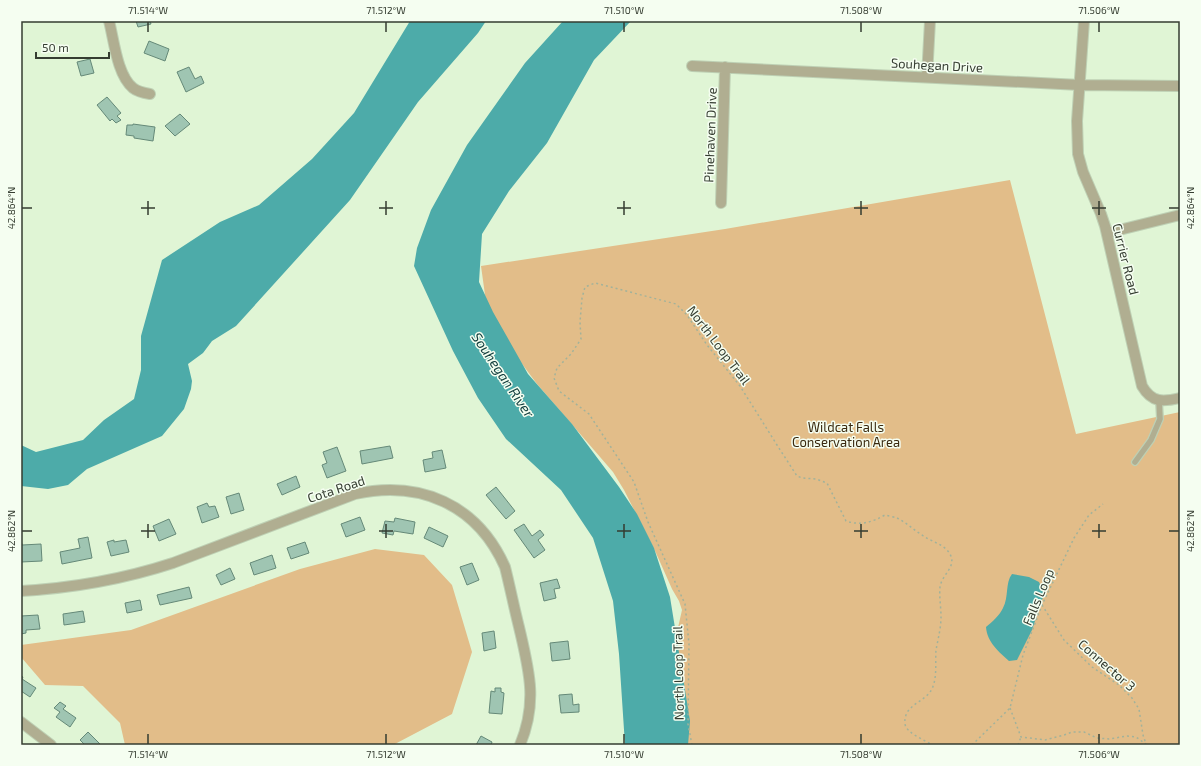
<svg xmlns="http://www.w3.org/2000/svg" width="1201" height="766" font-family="'Exo 2',sans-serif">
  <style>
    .green { fill: #e2bd89 }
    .water { fill: #4daba9 }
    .building { fill: #9fc5b2; stroke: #658978 }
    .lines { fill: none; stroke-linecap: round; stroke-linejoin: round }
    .service-casing { stroke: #bed0b4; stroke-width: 8 }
    .minor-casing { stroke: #bed0b4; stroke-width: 12 }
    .path { stroke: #a2b29a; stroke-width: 1.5; stroke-dasharray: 2 3; stroke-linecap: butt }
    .service { stroke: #b0ae91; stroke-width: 5.5 }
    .minor { stroke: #b0ae91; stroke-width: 10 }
    .ticks { fill: none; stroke: #353d31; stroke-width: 1.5 }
    .labels { text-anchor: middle; stroke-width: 3; stroke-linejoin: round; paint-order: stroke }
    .street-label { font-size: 13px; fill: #353d31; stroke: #f5fef1 }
    .park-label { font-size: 13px; fill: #39280e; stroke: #f5fef1 }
    .water-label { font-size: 14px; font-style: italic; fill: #14403f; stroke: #f5fef1 }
    .neatline { fill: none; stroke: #353d31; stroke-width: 1.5 }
    .ticks-label { font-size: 10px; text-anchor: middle; fill: #353d31 }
  </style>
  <rect width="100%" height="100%" fill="#e0f5d5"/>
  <path class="green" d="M 1010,180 L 1076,434 L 1180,412 L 1180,745 L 682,745 L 676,663 L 677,632 L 682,610 L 679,601 L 672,589 L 656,553 L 624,490 L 613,472 L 537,384 L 499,333 L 486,302 L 481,266 L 725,229 Z
    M 375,549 L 424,555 L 452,585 L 472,652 L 452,714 L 393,745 L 125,745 L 120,723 L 83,686 L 45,685 L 21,657 L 21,645 L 131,630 L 300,569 Z"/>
  <path class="water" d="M 410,21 L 486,21 L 478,33 L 418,102 L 350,200 L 236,326 L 212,341 L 203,353 L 188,364 L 192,381 L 191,389 L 184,409 L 162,436 L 87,469 L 68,485 L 48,489 L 21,486 L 21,445 L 36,452 L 83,440 L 104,420 L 134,399 L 141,370 L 141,336 L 162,260 L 220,222 L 259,205 L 312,159 L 354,113 Z
    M 563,21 L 631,21 L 594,60 L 547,143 L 509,191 L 482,234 L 479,282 L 493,312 L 528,374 L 572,424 L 619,487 L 637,514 L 654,548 L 670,597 L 690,721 L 688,745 L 625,745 L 619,654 L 613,601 L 593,538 L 561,490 L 506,439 L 478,398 L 453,351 L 414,266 L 417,248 L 431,210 L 467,145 L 525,63 Z
    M 1012,574 L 1029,577 L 1039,582 L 1044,594 L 1032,630 L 1017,660 L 1009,661 C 999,652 987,642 986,627 C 992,622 1000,615 1003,608 C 1009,597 1005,583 1012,574 Z"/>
  <path class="building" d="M 136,21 L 150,21 L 151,24 L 138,27 Z
    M 149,41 L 169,49 L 165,61 L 144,53 Z
    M 90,59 L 94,73 L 81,76 L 77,62 Z
    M 189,67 L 195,79 L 201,76 L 204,83 L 186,92 L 177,72 Z
    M 107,97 L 121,113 L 117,116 L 121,120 L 116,123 L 112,119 L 110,121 L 97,105 Z
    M 180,114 L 190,124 L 175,136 L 165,126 Z
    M 133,124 L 155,127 L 153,141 L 134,138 L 134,136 L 126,135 L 127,125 L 133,125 Z
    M 390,446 L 393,458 L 362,464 L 360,451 Z
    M 337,447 L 346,471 L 327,478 L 322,465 L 327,463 L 323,452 Z
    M 442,450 L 446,468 L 425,472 L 423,460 L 433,458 L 432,452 Z
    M 296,476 L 300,487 L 282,495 L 277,484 Z
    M 496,487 L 515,511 L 506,519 L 486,495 Z
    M 239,493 L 244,510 L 231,514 L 226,497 Z
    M 207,503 L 209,507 L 215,506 L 219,517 L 202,523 L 197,507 Z
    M 360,517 L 365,530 L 346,537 L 341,524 Z
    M 395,518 L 415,522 L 413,534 L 394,531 L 393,535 L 382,533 L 385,521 L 394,522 Z
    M 169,519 L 176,534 L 159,541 L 153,526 Z
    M 524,524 L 532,536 L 540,530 L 544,535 L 538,540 L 545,550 L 534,558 L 514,530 Z
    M 429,527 L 448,536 L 443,547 L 424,538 Z
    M 88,537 L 92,558 L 62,564 L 60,552 L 80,548 L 78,539 Z
    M 21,540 L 22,545 L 41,544 L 42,561 L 21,562 Z
    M 114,540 L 114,542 L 126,540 L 129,552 L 111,556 L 107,542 Z
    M 305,542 L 309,553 L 291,559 L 287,548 Z
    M 272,555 L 276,568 L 254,575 L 250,563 Z
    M 472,563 L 479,580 L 467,585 L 460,567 Z
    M 230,568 L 235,579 L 221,585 L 216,575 Z
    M 557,579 L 560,588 L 554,589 L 556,598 L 544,601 L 540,583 Z
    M 189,587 L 192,598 L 160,605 L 157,595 Z
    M 140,600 L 142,610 L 127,613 L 125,603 Z
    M 83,611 L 85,622 L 64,625 L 63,614 Z
    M 38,615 L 40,629 L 26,630 L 26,633 L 21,634 L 21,616 Z
    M 494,631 L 496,648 L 484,651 L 482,633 Z
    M 568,641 L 570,659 L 552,661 L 550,643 Z
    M 21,676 L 23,677 L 22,679 L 36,688 L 30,697 L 21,691 Z
    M 495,688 L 501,688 L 501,692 L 504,693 L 502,714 L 489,713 L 491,691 L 495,692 Z
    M 572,694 L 573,705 L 579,704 L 579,712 L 561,713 L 559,695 Z
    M 60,702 L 66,706 L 63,709 L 76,718 L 70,727 L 56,717 L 60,712 L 54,708 Z
    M 88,732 L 101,745 L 85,745 L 80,740 Z
    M 481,736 L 492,742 L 491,745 L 476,745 Z"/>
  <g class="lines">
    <defs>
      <path id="service" d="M 1135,462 L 1151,440 L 1160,419 L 1159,401"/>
      <path id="minor" d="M 109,21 C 114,40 117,75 133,88 C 138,92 144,93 150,94
        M 1084,21 L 1077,121 L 1078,154 L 1083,172 L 1101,214 L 1105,226 L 1142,386 C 1152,403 1163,402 1180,398
        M 692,66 L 1080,85 L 1180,86
        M 927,77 L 930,21
        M 721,203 L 725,67
        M 1107,233 L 1180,215
        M 21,591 C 73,588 124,579 173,563 L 355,494 C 420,480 477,504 505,567 C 510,587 514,607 519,627 C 529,670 538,702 520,745
        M 21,722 L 51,745"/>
    </defs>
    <use href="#service" class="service-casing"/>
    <use href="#minor" class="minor-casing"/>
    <path class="path" d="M 1042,605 L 1064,640 L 1092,667 L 1119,685 L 1132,698 L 1139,709 L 1143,735 L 1146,744
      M 1010,708 L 1021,737 L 1045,740 L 1064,735 L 1072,732 L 1084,732 L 1097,738 L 1109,739 L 1127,736 L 1136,737 L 1147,745
      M 692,745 L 688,724 L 689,644 L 685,604 L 648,522 L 634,482 L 589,414 L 559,391 L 554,378 L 557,368 L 571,354 L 581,339 L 580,322 L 582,298 L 585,287 L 595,283 L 676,304 L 687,315 L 707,345 L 740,386 L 777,445 L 797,476 L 802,478 L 816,479 L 827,483 L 846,521 C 861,526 872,522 885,515 C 889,516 894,517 897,518 C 907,523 915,531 925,537 C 933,542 945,545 950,554 C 957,567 942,574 940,587 C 939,596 941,607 941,617 C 941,628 938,639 936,650 C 935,663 938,681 930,692 C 922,703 903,706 905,724 C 906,733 925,740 932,745
      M 972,745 L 1010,708 L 1023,655 L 1042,605 L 1074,538 L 1089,515 L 1103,504
      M 1018,745 L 1021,737"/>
    <use href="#service" class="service"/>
    <use href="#minor" class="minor"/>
  </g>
  <path class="ticks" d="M 148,22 L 148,32M 386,22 L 386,32M 624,22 L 624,32M 861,22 L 861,32M 1099,22 L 1099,32M 148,201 L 148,215M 386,201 L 386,215M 624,201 L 624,215M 861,201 L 861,215M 1099,201 L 1099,215M 22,208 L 32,208M 141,208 L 155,208M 379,208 L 393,208M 617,208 L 631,208M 854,208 L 868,208M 1092,208 L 1106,208M 1169,208 L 1179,208M 148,524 L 148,538M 386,524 L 386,538M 624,524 L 624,538M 861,524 L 861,538M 1099,524 L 1099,538M 22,531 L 32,531M 141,531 L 155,531M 379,531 L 393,531M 617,531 L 631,531M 854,531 L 868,531M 1092,531 L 1106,531M 1169,531 L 1179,531M 148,734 L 148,744M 386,734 L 386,744M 624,734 L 624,744M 861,734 L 861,744M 1099,734 L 1099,744"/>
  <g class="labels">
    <g class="street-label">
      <text transform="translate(937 65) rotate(3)" y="5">Souhegan Drive</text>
      <text transform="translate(710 135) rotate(-88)" y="5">Pinehaven Drive</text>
      <text transform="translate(1126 259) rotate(76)" y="5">Currier Road</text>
      <text transform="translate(719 345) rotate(53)" y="5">North Loop Trail</text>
      <text transform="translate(336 489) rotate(-18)" y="5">Cota Road</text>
      <text transform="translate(1038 597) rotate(-67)" y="5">Falls Loop</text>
      <text transform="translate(1107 665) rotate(41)" y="5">Connector 3</text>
      <text transform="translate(678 673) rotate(-91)" y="5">North Loop Trail</text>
    </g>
    <g class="park-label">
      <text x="846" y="432">Wildcat Falls<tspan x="846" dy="15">Conservation Area</tspan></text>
    </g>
    <g class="water-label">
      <text transform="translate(503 375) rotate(56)" y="5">Souhegan River</text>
    </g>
  </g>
  <rect width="1201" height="766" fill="none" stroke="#f5fef1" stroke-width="44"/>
  <path d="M36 52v6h73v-6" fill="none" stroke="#353d31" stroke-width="2"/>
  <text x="42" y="52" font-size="12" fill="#353d31" stroke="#f5fef1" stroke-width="3" paint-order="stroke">50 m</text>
  <rect x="22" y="22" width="1157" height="722" class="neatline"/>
  <g class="ticks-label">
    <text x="148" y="14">71.514°W</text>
    <text x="386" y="14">71.512°W</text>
    <text x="624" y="14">71.510°W</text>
    <text x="861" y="14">71.508°W</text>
    <text x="1099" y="14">71.506°W</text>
    <text transform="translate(11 208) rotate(-90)" y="4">42.864°N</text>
    <text transform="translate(1190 208) rotate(-90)" y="4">42.864°N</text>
    <text transform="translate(11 531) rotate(-90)" y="4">42.862°N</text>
    <text transform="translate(1190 531) rotate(-90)" y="4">42.862°N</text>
    <text x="148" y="758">71.514°W</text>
    <text x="386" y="758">71.512°W</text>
    <text x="624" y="758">71.510°W</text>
    <text x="861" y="758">71.508°W</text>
    <text x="1099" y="758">71.506°W</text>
  </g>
</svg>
